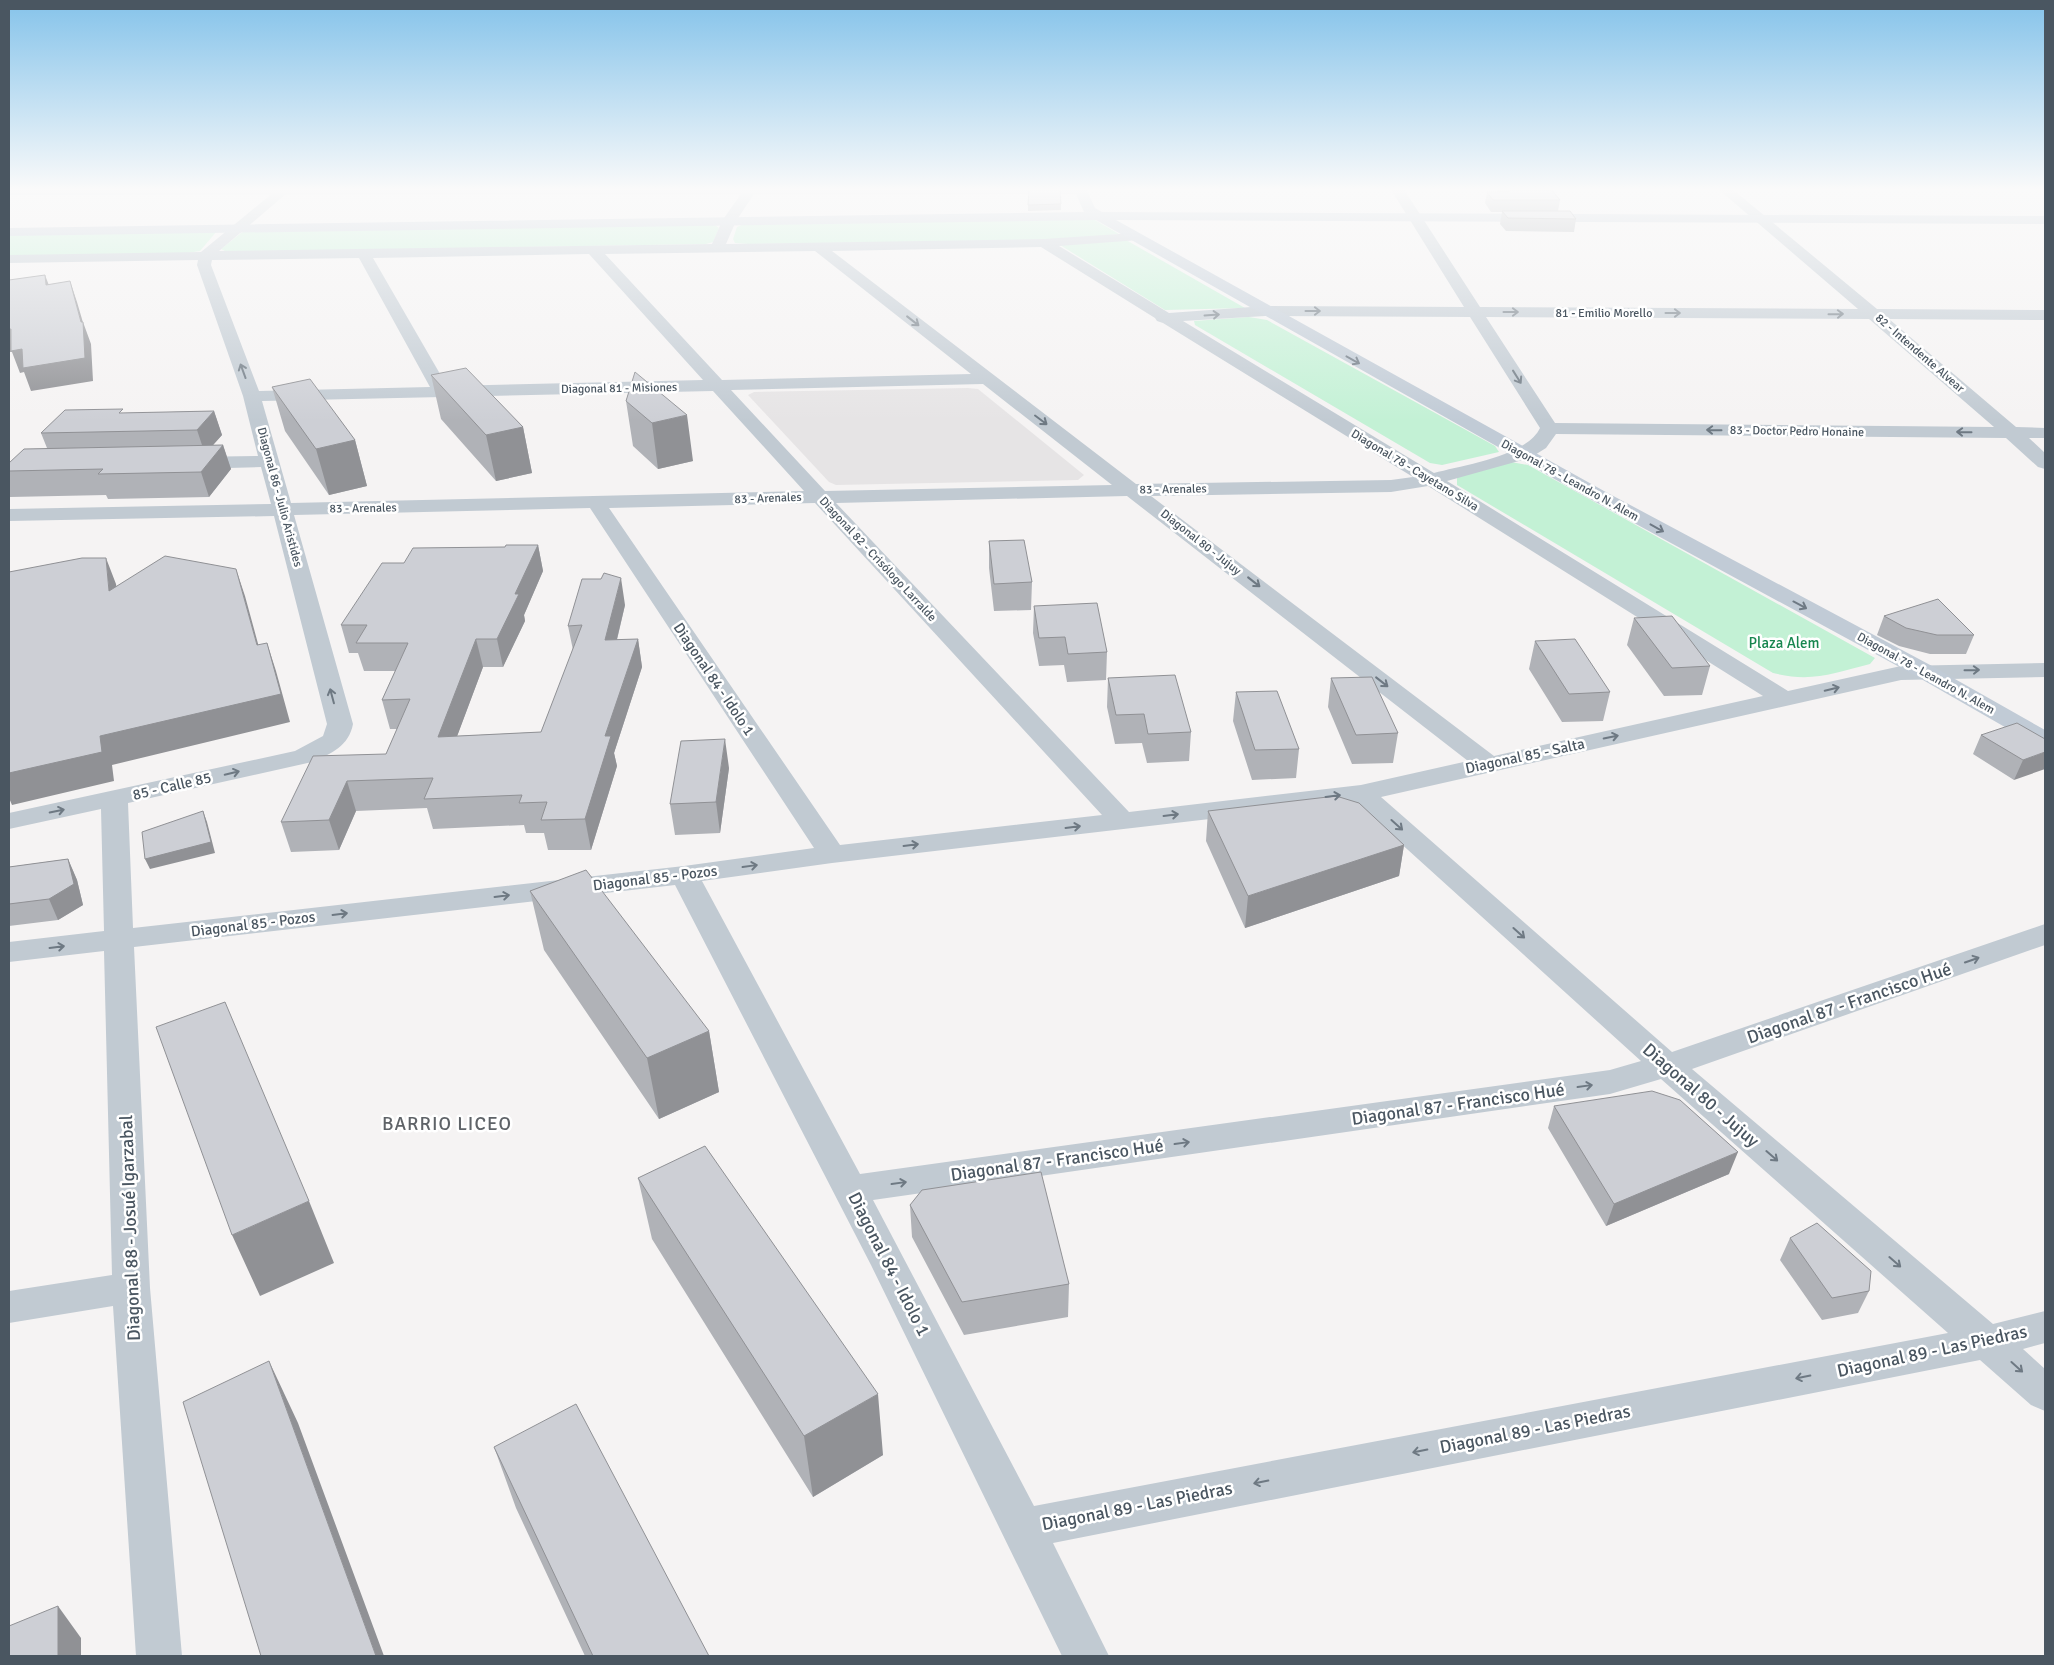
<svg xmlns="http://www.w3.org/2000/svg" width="2054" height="1665" font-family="Signika,sans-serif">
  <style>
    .education { fill: #e6e4e5 }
    .green { fill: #c3f1d5 }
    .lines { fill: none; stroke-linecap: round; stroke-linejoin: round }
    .street { fill: #c1cad2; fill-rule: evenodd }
    .secondary { fill: #c1cbd6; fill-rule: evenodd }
    .wall { fill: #b0b2b7 }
    .shaded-wall { fill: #909195 }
    .building { fill: #cdcfd5; stroke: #909195 }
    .oneway { stroke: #6e7983 }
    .oneway2 { stroke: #6e7984 }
    .labels { text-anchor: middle; stroke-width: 5; stroke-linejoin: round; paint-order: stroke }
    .far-street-label { font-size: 12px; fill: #4a5661; stroke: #fff }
    .park-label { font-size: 15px; fill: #17864f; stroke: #fff }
    .street-label { font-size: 15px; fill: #4a5661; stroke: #fff }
    .near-street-label { font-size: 18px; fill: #4a5661; stroke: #fff }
    .near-neighbourhood-label { font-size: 19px; letter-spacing: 1px; fill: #5f6368; stroke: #fff }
  </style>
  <rect width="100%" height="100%" fill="#f5f3f3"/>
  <path class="education" d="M 968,388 L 978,389 L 1084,475 L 1078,480 L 836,485 L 829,482 L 748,395 L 754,392 Z"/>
  <path class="green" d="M 1085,219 L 1095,220 L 1119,234 L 1062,240 L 749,244 L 735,243 L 733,239 L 737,227 L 744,224 Z
    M 715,225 L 719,228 L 713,242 L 706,244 L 227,252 L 221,249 L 241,233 L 248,230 Z
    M 217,231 L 200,251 L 187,253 L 9,257 L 9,234 Z
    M 1126,240 L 1245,308 L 1165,310 L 1060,245 Z
    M 1249,317 L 1267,320 L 1495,446 L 1499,452 L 1442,465 L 1430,463 L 1195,325 L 1194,321 Z
    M 1511,462 L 1528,465 L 1875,658 L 1870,664 C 1833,673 1812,683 1773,673 L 1457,485 L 1457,477 Z"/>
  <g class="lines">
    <path class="street" d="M 279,188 L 293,188 L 219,251 L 712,244 L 722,221 L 745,188 L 758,188 L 736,221 L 726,244 L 1044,239 L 1134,233 L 1139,234 L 1141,237 L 1139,240 L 1059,246 L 1169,313 L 1265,306 L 1464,307 L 1390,188 L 1403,188 L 1480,307 L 1858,309 L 1717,188 L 1731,188 L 1877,309 L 2045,310 L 2045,320 L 1889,319 L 2016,427 L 2045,428 L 2045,438 L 2029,438 L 2045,453 L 2045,469 L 2038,467 L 2006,438 L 1556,434 L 1546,448 L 1530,458 L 1447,481 L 1788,691 L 1901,666 L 2045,663 L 2045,677 L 1901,680 L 1381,797 L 1672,1052 L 2045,924 L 2045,945 L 1692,1069 L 1993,1324 L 2045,1311 L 2045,1343 L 2023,1349 L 2045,1369 L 2045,1411 L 2031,1405 L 1980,1360 L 1053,1543 L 1109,1656 L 1062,1656 L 871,1265 L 675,885 L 134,947 L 150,1288 L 182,1656 L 136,1656 L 113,1306 L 9,1323 L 9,1291 L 112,1275 L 104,951 L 9,962 L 9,942 L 104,931 L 101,809 L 9,829 L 9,813 L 295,751 L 323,736 L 327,724 L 274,516 L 9,521 L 9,509 L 271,504 L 261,467 L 191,469 L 184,467 L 181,463 L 184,459 L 191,457 L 258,456 L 243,396 L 197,265 L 198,260 L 9,263 L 9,255 L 201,252 ZM 1041,247 L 1155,318 L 1157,321 L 1163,323 L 1413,477 L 1391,480 L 1136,484 L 832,251 ZM 815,251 L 971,374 L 722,380 L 605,254 ZM 589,254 L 703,380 L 447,386 L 373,258 ZM 359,258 L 430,387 L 259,391 L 211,265 L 212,260 ZM 1265,316 L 1470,317 L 1540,428 C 1527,456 1463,465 1434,473 L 1183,321 ZM 1486,317 L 1869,319 L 1994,427 L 1555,423 ZM 983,384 L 1112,485 L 825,491 L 731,390 ZM 713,391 L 804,491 L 291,503 L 262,401 ZM 1428,486 L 1457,504 L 1763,696 L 1494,756 L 1151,496 L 1391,492 ZM 1127,496 L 1468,761 L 1361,785 L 1129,812 L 836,503 ZM 815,503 L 1102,815 L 840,845 L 609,508 ZM 590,508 L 814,848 L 684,866 L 133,928 L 128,803 L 312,762 C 331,754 349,746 353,724 L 294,515 ZM 1355,802 L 1641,1061 L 1610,1070 L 860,1174 L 702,881 L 832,863 ZM 1661,1079 L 1948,1333 L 1034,1506 L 873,1200 L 1610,1094 Z"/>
    <path class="secondary" d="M 9,188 L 1086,188 L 1095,208 L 1102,212 L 2045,216 L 2045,224 L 1116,220 L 1604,491 L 1932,666 L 2045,730 L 2045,748 L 2036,745 L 1916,676 L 1590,499 L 1096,220 L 9,236 L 9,228 L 1084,212 L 1076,194 L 9,195 Z"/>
  </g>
  <path class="wall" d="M 1496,188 L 1550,188 L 1560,200 L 1558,211 L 1576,219 L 1574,232 L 1506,231 L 1500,224 L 1502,212 L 1491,212 L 1485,203 L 1487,192 L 1498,192 Z
    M 1061,204 L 1061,210 L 1028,211 L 1028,205 Z
    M 635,372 L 693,461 L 658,469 L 633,446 L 626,401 Z
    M 431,375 L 523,427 L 532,473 L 496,481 L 441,419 Z
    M 272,387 L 355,440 L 367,486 L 329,495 L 285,431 Z
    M 214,411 L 222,435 L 213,445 L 223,445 L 231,469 L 209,497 L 108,499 L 106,495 L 10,497 L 9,494 L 9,463 L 47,448 L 41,433 L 125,413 Z
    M 989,541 L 1032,582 L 1031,610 L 994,611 L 989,568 Z
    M 538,545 L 543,571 L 524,615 L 525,621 L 503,667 L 483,667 L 457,736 L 541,732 L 573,650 L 568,626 L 625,605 L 617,640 L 638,639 L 642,667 L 614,753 L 617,766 L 591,850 L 548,850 L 544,833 L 526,833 L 524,825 L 433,829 L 427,808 L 356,811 L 339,850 L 291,852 L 281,822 L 386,754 L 397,729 L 390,729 L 382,700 L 395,671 L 364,671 L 358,653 L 349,653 L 341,625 L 404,563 L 505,547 Z
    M 1034,606 L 1107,652 L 1106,680 L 1067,682 L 1064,665 L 1039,666 L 1033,633 Z
    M 1884,616 L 1974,635 L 1966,654 L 1930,654 L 1899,646 L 1877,635 Z
    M 1634,618 L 1710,666 L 1702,695 L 1664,696 L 1627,645 Z
    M 1535,641 L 1610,692 L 1603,721 L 1562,722 L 1529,669 Z
    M 1108,678 L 1191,732 L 1189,761 L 1147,763 L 1142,743 L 1115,744 L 1107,707 Z
    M 1331,678 L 1398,733 L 1393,763 L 1352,764 L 1328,707 Z
    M 1236,692 L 1299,749 L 1296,778 L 1252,780 L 1233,721 Z
    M 1981,735 L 2045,739 L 2014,780 L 1973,754 Z
    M 729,768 L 720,833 L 675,835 L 670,804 Z
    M 1208,811 L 1404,845 L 1399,876 L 1245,928 L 1206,841 Z
    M 68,859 L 77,880 L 83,905 L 58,920 L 9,926 L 9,867 Z
    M 530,891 L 709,1031 L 719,1092 L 659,1119 L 544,950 Z
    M 1554,1106 L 1729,1174 L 1606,1226 L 1548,1128 Z
    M 638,1178 L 883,1455 L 813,1497 L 652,1239 Z
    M 910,1205 L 1069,1284 L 1068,1317 L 964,1335 L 912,1237 Z
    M 1790,1238 L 1869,1291 L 1858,1313 L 1822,1320 L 1780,1260 Z
    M 494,1447 L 709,1656 L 585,1656 L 516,1508 Z"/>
  <path class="shaded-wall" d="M 45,275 L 53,296 L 46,285 Z
    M 70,281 L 77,302 L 84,326 L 83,322 L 91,344 L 93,381 L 31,391 L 24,372 L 20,373 L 12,352 L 9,352 L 9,329 L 81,322 Z
    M 214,411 L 222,435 L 205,454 L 197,430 Z
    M 687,415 L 693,461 L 658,469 L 652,423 Z
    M 523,427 L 532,473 L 496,481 L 486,435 Z
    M 355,440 L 367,486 L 329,495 L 316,449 Z
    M 223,445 L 231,469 L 209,497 L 201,472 Z
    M 538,545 L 543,571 L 524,615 L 525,621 L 503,667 L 497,639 L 515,594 Z
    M 106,558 L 116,584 L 120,618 L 109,591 Z
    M 236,569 L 245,596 L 266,673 L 257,645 Z
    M 621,578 L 625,605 L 610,668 L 605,640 Z
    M 476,639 L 483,667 L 446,766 L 438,737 Z
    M 638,639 L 642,667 L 614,753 L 617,766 L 591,850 L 585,819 L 605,736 Z
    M 267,643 L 276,671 L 290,722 L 112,765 L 114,781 L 12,805 L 9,798 L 9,773 L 100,736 Z
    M 725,739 L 729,768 L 720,833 L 716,802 Z
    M 2045,752 L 2045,769 L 2014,780 L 2023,760 Z
    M 347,781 L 356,811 L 339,850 L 329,820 Z
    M 203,811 L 207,822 L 215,853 L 150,869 L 145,859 Z
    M 1404,845 L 1399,876 L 1245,928 L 1248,896 Z
    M 68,859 L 77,880 L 83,905 L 58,920 L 49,899 Z
    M 709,1031 L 719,1092 L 659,1119 L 647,1058 Z
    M 1738,1152 L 1729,1174 L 1606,1226 L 1614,1204 Z
    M 309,1201 L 334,1263 L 260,1296 L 232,1235 Z
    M 269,1361 L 298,1423 L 384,1656 L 376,1656 Z
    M 878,1394 L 883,1455 L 813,1497 L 804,1436 Z
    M 58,1606 L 81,1638 L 81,1656 L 58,1656 Z"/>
  <path class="building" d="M 1507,188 L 1550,188 L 1560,200 L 1493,200 L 1487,192 L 1509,192 Z
    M 1029,190 L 1060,190 L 1061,204 L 1028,205 Z
    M 1502,211 L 1570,211 L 1576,219 L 1508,218 Z
    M 45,275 L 46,285 L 70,281 L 81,322 L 83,322 L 85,358 L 23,368 L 22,349 L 11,351 L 11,329 L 9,329 L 9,280 Z
    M 466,368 L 523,427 L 486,435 L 431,375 Z
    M 635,372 L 687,415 L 652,423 L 626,401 Z
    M 310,379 L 355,440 L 316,449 L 272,387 Z
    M 123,409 L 119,413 L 214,411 L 197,430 L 41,433 L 65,410 Z
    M 223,445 L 201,472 L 98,474 L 103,469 L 9,471 L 9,463 L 24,449 Z
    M 1024,540 L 1032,582 L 994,584 L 989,541 Z
    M 506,545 L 538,545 L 515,594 L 519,594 L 497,639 L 476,639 L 438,737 L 541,732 L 582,625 L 568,626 L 582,579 L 601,579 L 604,573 L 621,578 L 605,640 L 638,639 L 605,736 L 611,736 L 585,819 L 541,820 L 547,802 L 519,803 L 522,795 L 424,799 L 433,778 L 347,781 L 329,820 L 281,822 L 313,756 L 386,754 L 410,699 L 382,700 L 408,643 L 356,643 L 367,625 L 341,625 L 382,563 L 404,563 L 413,548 L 505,547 Z
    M 165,556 L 236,569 L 257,645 L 267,643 L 281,694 L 100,736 L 102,752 L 9,773 L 9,572 L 82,558 L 106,558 L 109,591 Z
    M 1938,599 L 1974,635 L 1937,635 L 1906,628 L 1884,616 Z
    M 1097,603 L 1107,652 L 1068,654 L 1065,637 L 1039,638 L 1034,606 Z
    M 1672,616 L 1710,666 L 1672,668 L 1634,618 Z
    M 1575,639 L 1610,692 L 1569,694 L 1535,641 Z
    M 1175,675 L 1191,732 L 1148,734 L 1144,714 L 1116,715 L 1108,678 Z
    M 1372,677 L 1398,733 L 1356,735 L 1331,678 Z
    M 1277,691 L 1299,749 L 1255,750 L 1236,692 Z
    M 2017,723 L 2045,739 L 2045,752 L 2023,760 L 1981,735 Z
    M 725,739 L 716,802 L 670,804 L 681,741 Z
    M 1336,796 L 1359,803 L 1404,845 L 1248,896 L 1208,811 Z
    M 203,811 L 211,842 L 145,859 L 142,832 Z
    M 68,859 L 74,884 L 49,899 L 9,904 L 9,867 Z
    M 586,870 L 709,1031 L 647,1058 L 530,891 Z
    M 225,1002 L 309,1201 L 232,1235 L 156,1027 Z
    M 1652,1091 L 1680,1100 L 1738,1152 L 1614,1204 L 1554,1106 Z
    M 705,1146 L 878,1394 L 804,1436 L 638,1178 Z
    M 1041,1172 L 1069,1284 L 962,1302 L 910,1205 L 922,1190 Z
    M 1817,1223 L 1871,1271 L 1869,1291 L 1832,1298 L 1790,1238 Z
    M 269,1361 L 376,1656 L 261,1656 L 183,1402 Z
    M 576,1404 L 709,1656 L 593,1656 L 494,1447 Z
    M 58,1606 L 58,1656 L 9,1656 L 9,1626 Z"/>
  <defs><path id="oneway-shaft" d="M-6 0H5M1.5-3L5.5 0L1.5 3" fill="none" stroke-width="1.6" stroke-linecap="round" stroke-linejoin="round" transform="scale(1.25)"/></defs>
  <g class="oneway">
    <use href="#oneway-shaft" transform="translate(1313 311)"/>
    <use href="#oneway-shaft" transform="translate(1511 312)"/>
    <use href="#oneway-shaft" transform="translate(1673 313)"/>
    <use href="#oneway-shaft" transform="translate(1836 314) rotate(-1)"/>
    <use href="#oneway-shaft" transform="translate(1212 315) rotate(-4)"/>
    <use href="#oneway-shaft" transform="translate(913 321) rotate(38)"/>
    <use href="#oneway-shaft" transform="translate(243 371) rotate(-110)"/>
    <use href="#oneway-shaft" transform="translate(1517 377) rotate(58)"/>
    <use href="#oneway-shaft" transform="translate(1041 420) rotate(37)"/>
    <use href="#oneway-shaft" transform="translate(1714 430) rotate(-179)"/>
    <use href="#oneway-shaft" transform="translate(1964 432) rotate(-179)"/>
    <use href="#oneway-shaft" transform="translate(1254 582) rotate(38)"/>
    <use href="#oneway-shaft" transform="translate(1972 670) rotate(-1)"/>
    <use href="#oneway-shaft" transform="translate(1382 682) rotate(38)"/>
    <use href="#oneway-shaft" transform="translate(1832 689) rotate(-13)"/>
    <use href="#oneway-shaft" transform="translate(332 696) rotate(-105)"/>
    <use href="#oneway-shaft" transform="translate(1611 737) rotate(-12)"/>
    <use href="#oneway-shaft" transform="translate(232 773) rotate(-13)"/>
    <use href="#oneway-shaft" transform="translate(1333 796) rotate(-7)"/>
    <use href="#oneway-shaft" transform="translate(57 811) rotate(-12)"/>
    <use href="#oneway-shaft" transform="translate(1171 815) rotate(-7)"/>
    <use href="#oneway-shaft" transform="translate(1397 825) rotate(42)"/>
    <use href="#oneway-shaft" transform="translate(1073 827) rotate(-7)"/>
    <use href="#oneway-shaft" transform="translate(911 845) rotate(-7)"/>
    <use href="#oneway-shaft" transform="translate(750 866) rotate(-8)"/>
    <use href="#oneway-shaft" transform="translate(502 896) rotate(-7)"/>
    <use href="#oneway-shaft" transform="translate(340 914) rotate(-7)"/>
    <use href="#oneway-shaft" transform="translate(1519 933) rotate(42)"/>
    <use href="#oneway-shaft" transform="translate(57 947) rotate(-7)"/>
    <use href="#oneway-shaft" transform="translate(1972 960) rotate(-19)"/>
    <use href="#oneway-shaft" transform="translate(1585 1086) rotate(-8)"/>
    <use href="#oneway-shaft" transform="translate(1182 1143) rotate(-8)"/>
    <use href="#oneway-shaft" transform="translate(1772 1156) rotate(41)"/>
    <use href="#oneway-shaft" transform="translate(899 1183) rotate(-8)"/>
    <use href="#oneway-shaft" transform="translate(1895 1262) rotate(41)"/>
    <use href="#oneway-shaft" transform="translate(2017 1367) rotate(42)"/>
    <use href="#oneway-shaft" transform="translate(1803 1377) rotate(169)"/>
    <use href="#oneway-shaft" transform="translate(1420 1451) rotate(169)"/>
    <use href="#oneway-shaft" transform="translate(1261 1482) rotate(169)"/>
  </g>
  <g class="oneway2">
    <use href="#oneway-shaft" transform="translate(1353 360) rotate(29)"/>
    <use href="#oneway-shaft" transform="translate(1657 528) rotate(29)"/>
    <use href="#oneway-shaft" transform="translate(1800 605) rotate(28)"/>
  </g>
  <linearGradient id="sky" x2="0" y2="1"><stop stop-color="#85c3ea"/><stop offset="0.45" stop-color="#fafafa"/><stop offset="1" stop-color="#fafafa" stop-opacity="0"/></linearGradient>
  <rect width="2054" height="421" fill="url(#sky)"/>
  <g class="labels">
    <g class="far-street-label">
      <text x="1604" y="317">81 - Emilio Morello</text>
      <text transform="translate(1920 353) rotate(41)" y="4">82 - Intendente Alvear</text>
      <text transform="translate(619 388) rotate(-1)" y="4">Diagonal 81 - Misiones</text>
      <text transform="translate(1797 431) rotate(1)" y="4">83 - Doctor Pedro Honaine</text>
      <text transform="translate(1415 470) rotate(31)" y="4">Diagonal 78 - Cayetano Silva</text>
      <text transform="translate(1570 480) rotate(29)" y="4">Diagonal 78 - Leandro N. Alem</text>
      <text transform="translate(1173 489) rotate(-1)" y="4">83 - Arenales</text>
      <text transform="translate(280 497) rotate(75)" y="4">Diagonal 86 - Julio Aristides</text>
      <text transform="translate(768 498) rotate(-2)" y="4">83 - Arenales</text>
      <text transform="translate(363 508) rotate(-1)" y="4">83 - Arenales</text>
      <text transform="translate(1201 542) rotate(38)" y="4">Diagonal 80 - Jujuy</text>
      <text transform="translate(878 559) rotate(47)" y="4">Diagonal 82 - Crisólogo Larralde</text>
      <text transform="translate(1926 673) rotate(29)" y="4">Diagonal 78 - Leandro N. Alem</text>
    </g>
    <g class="park-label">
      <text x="1784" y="648">Plaza Alem</text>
    </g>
    <g class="street-label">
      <text transform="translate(714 679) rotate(56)" y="5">Diagonal 84 - Idolo 1</text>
      <text transform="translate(1525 756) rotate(-12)" y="5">Diagonal 85 - Salta</text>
      <text transform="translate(172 786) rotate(-13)" y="5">85 - Calle 85</text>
      <text transform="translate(655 878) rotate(-7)" y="5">Diagonal 85 - Pozos</text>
      <text transform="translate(253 924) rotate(-7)" y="5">Diagonal 85 - Pozos</text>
    </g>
    <g class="near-street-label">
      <text transform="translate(1849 1003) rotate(-19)" y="6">Diagonal 87 - Francisco Hué</text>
      <text transform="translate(1701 1095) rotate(41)" y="6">Diagonal 80 - Jujuy</text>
      <text transform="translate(1458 1104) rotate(-8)" y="6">Diagonal 87 - Francisco Hué</text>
      <text transform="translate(1057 1160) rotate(-8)" y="6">Diagonal 87 - Francisco Hué</text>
      <text transform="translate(130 1228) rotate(-92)" y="6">Diagonal 88 - Josué Igarzabal</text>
      <text transform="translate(889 1264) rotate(63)" y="6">Diagonal 84 - Idolo 1</text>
      <text transform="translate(1932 1351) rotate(-12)" y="6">Diagonal 89 - Las Piedras</text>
      <text transform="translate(1535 1429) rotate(-11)" y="6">Diagonal 89 - Las Piedras</text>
      <text transform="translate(1137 1506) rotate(-11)" y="6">Diagonal 89 - Las Piedras</text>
    </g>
    <g class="near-neighbourhood-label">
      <text x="447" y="1130">BARRIO LICEO</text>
    </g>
  </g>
  <rect width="2054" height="1665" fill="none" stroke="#4a5661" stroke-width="20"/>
</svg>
